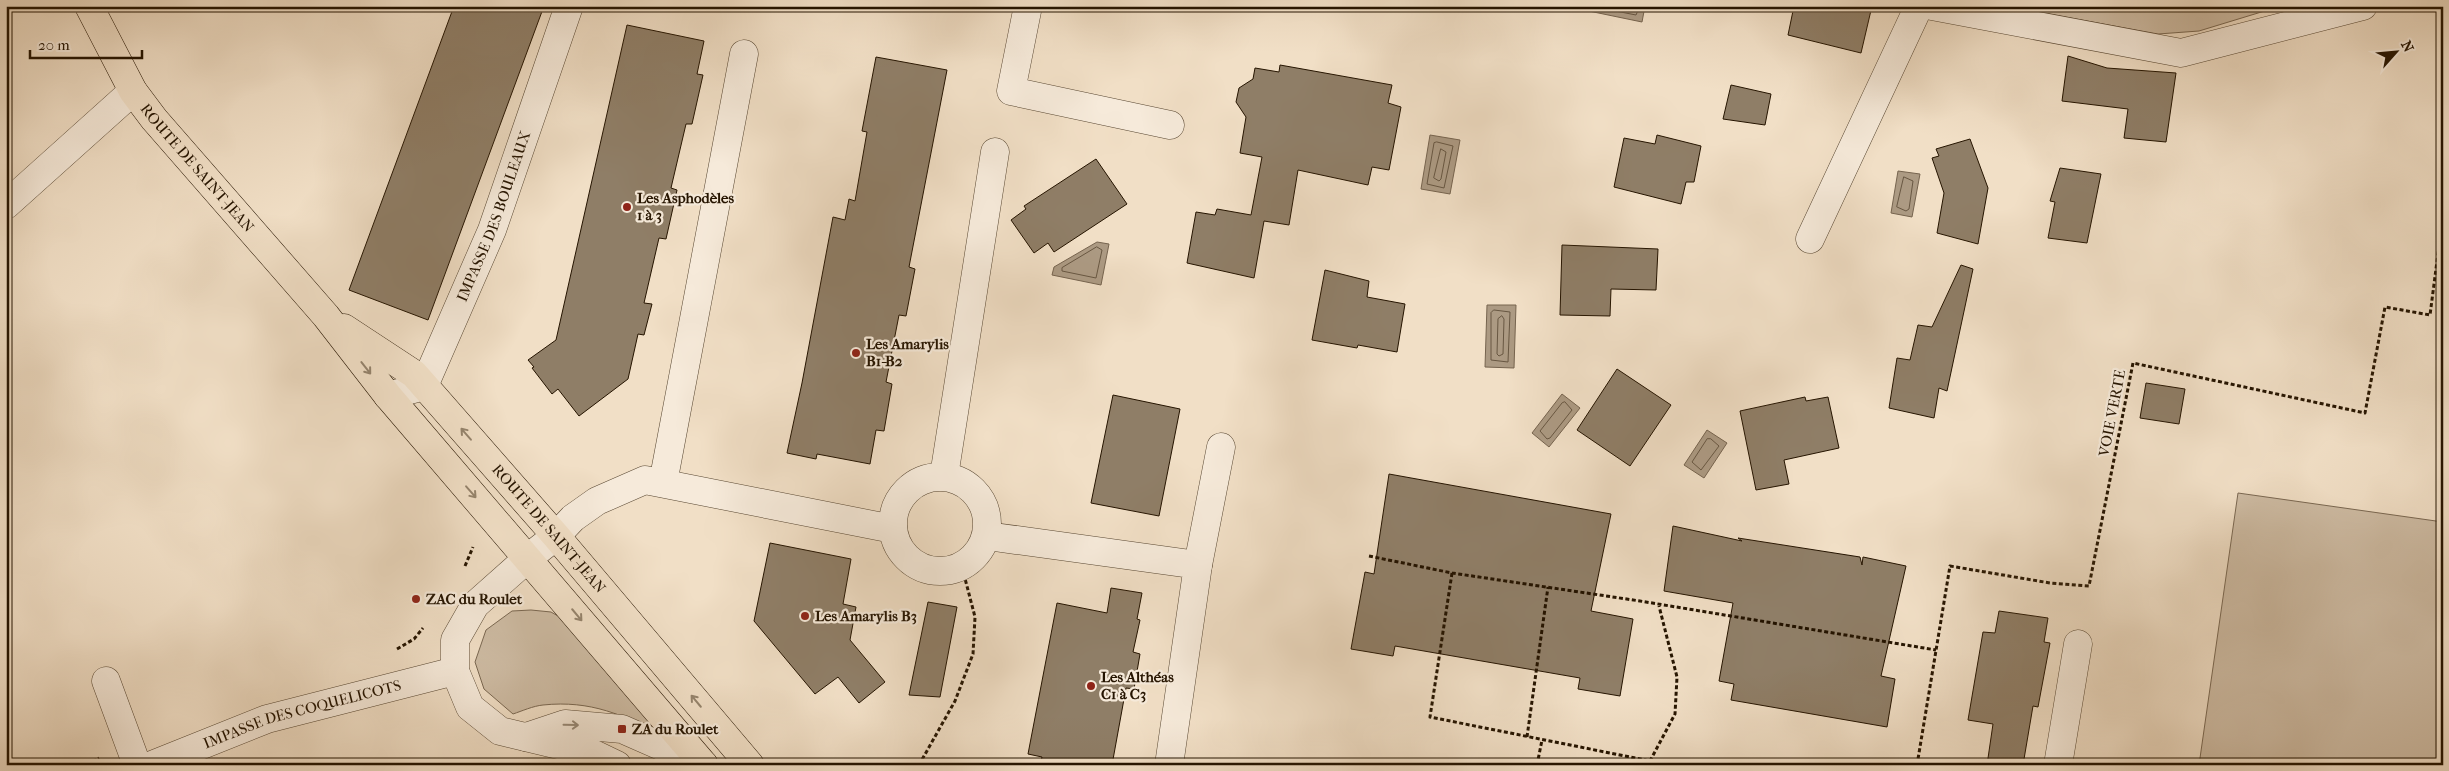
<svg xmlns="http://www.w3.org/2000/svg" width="2449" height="771" font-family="'IM FELL French Canon',serif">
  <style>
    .green { fill: #cebca4; stroke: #7a6852 }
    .water { fill: #ac9a83; stroke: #76644f }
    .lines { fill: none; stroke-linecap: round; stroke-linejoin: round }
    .shore { stroke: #685742; stroke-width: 1 }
    .building { fill: #8f7e67; stroke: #251400 }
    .minor-casing { stroke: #584732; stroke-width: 29 }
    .major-casing { stroke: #251400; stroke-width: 29 }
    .path { stroke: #251400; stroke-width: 3; stroke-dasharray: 4 2.5; stroke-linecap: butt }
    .minor { stroke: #f6eada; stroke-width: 28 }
    .major { stroke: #f1dfc6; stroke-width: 28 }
    .oneway { stroke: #95846d }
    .oneway2 { stroke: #988a78 }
    .poi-dot { fill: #8f2418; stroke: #f6eada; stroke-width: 2 }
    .labels { text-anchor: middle; stroke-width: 4.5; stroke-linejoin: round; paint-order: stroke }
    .street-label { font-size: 15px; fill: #251400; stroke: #f6eada }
    .poi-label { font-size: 15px; font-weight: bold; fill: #251400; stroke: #f6eada; text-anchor: start }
  </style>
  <rect width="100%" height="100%" fill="#f1dfc6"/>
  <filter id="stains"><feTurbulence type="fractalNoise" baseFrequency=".004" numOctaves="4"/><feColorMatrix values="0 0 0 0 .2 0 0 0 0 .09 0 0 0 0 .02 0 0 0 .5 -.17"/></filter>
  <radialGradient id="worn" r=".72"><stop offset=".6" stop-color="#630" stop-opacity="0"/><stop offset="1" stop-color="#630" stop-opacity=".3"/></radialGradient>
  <path class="green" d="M 2033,6 L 2281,6 L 2199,31 L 2158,34 L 2032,11 Z
    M 2238,493 L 2443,522 L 2443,765 L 2199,765 Z
    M 531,610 L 551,612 L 574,625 L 665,736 C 623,715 591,700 543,705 C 533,706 522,711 513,714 L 484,689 L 475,662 L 486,630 L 512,611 Z"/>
  <path class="water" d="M 1584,6 L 1645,6 L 1642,22 L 1584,10 Z
    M 1430,135 L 1460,140 L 1450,194 L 1421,189 Z
    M 1898,171 L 1920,174 L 1912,217 L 1891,213 Z
    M 1097,242 L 1109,244 L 1101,285 L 1052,275 L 1054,267 Z
    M 1487,305 L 1516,305 L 1514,368 L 1485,367 Z
    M 1562,394 L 1580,408 L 1549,447 L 1532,433 Z
    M 1707,430 L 1727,443 L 1704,478 L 1684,465 Z"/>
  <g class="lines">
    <path class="shore" d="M 1590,6 L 1636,15 L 1640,6
      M 1437,142 L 1453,146 L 1444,188 L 1427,184 L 1434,143 Z
      M 1441,149 L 1446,152 L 1441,179 L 1439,181 L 1434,178 Z
      M 1904,177 L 1913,181 L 1909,209 L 1906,211 L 1897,207 Z
      M 1097,247 L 1102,250 L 1096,278 L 1062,271 L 1062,268 Z
      M 1494,310 L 1510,312 L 1508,362 L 1491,360 L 1491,313 Z
      M 1502,316 L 1504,319 L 1503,354 L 1499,356 L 1497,354 L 1498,319 Z
      M 1565,402 L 1572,410 L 1550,438 L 1547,439 L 1540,431 L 1562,403 Z
      M 1711,439 L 1719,446 L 1701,470 L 1692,462 L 1707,439 Z"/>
  </g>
  <path class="building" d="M 454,6 L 544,6 L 428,320 L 349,290 Z
    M 1794,6 L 1872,6 L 1861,53 L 1788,35 Z
    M 627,25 L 704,41 L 697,74 L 703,75 L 692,124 L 686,124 L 671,188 L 677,190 L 666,239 L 659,238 L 644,303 L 652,304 L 644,335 L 638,334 L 628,379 L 579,416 L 558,389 L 552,394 L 532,368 L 534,367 L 528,360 L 556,340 Z
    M 2068,56 L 2107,68 L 2176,73 L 2166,142 L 2124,138 L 2128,109 L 2062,101 Z
    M 876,57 L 947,70 L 909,267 L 915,269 L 906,316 L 899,315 L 886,382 L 892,384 L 884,431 L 876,430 L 870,464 L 817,454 L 816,459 L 787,453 L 802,383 L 833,217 L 845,220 L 849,199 L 855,201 L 867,132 L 862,131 Z
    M 1280,65 L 1392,85 L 1388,103 L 1401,107 L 1389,170 L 1372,167 L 1368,185 L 1298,170 L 1289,225 L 1264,221 L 1254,278 L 1187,263 L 1196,212 L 1215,215 L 1217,209 L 1251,215 L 1262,157 L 1240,153 L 1246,117 L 1236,102 L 1239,88 L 1253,79 L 1255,68 L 1279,72 Z
    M 1731,85 L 1771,94 L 1765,125 L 1723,119 Z
    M 1657,135 L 1701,146 L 1694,182 L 1686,182 L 1681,204 L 1614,187 L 1624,138 L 1655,144 Z
    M 1970,139 L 1988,188 L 1978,244 L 1937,233 L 1944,193 L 1932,158 L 1939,156 L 1936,149 Z
    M 1096,159 L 1127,204 L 1054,252 L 1048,243 L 1034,253 L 1011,220 L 1026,209 L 1024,206 Z
    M 2060,168 L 2101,174 L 2087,243 L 2048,238 L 2055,202 L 2050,201 Z
    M 1562,245 L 1658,249 L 1656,290 L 1611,289 L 1610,316 L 1560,315 Z
    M 1961,265 L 1973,269 L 1947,391 L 1939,388 L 1934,418 L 1889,408 L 1897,358 L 1910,360 L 1918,325 L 1932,327 Z
    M 1325,270 L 1369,281 L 1367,297 L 1405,304 L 1397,352 L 1358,345 L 1357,348 L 1312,340 Z
    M 1617,369 L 1671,405 L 1630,466 L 1577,430 Z
    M 2146,383 L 2185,389 L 2179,424 L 2140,418 Z
    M 1113,395 L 1180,409 L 1159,516 L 1091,503 Z
    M 1805,397 L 1806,401 L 1828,397 L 1839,448 L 1784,460 L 1789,484 L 1756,490 L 1740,411 Z
    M 1389,474 L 1611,514 L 1591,611 L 1633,619 L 1620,696 L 1578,689 L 1580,678 L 1395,646 L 1393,656 L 1351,649 L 1365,572 L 1374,574 Z
    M 1673,526 L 1742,541 L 1738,538 L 1860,557 L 1862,565 L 1863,557 L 1906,566 L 1881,676 L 1895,679 L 1887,727 L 1731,700 L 1734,684 L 1719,681 L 1733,603 L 1664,591 Z
    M 770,543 L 851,559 L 843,604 L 856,607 L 850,640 L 885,682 L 859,703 L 838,677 L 815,694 L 754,621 Z
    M 1111,588 L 1142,593 L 1137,619 L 1140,620 L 1133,652 L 1140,654 L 1134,689 L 1126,688 L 1112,765 L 1040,765 L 1042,757 L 1028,754 L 1057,603 L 1107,613 Z
    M 928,602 L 957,607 L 940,697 L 909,695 Z
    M 1999,611 L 2048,618 L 2044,642 L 2050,643 L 2038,707 L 2033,706 L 2023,765 L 1987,765 L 1993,724 L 1968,720 L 1983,632 L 1995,633 Z"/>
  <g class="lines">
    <defs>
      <g id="minor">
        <path d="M 1028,6 L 1011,91 L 1170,125"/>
        <path d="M 1932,6 L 2181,53 L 2363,6"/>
        <path d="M 6,205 L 133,91"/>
        <path d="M 1810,239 L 1919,6"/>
        <path id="s1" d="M 388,396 L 424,386 L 492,230 L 569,6"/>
        <path d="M 944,476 L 995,152"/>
        <circle cx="940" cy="524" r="47"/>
        <path d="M 663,483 L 744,54"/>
        <path d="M 987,536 L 1198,565 L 1169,765"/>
        <path d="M 1198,565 L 1221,447"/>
        <path d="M 106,681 L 137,765"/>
        <path d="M 526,737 L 565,724 L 622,729 L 704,765"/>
        <path id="s2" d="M 152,765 L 267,719 L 455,671"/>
        <path d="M 617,765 L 592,753 L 500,731 L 470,707 L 455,671 L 455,640 L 475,605 L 528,558 L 556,536 L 573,518 L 597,501 L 645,480 L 893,529"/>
        <path d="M 2058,765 L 2078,644"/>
      </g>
      <g id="major">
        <path id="s3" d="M 89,6 L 133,91 L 154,119 L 326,316 L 388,396 L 704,765"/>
        <path id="s4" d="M 344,328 L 414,374 L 556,536 L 750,765"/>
      </g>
    </defs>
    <use href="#minor" class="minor-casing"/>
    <use href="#major" class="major-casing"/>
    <path class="path" d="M 1369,556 L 1452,573 L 1640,601 L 1936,650
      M 465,566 L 473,547
      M 1452,573 L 1430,717 L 1650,761 L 1650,765
      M 397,649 L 414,639 L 423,628
      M 1527,737 L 1548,587
      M 1650,761 L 1675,714 L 1677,677 L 1659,606
      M 87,765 L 99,758
      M 919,765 L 955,701 L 973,654 L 975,617 L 962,567
      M 1537,765 L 1542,740
      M 1917,765 L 1950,566 L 2050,583 L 2089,586 L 2133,363 L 2365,413 L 2385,307 L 2430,315 L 2443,215"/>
    <use href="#minor" class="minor"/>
    <use href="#major" class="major"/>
  </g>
  <defs><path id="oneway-shaft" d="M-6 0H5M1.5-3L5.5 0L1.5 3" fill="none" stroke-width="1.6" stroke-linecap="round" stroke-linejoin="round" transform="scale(1.25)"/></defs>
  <g class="oneway">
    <use href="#oneway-shaft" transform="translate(366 368) rotate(52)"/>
    <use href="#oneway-shaft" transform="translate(466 434) rotate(-131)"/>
    <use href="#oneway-shaft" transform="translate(471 492) rotate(49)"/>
    <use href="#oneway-shaft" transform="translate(577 615) rotate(50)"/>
    <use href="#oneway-shaft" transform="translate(696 701) rotate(-130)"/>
  </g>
  <use class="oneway2" href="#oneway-shaft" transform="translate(571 725) rotate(1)"/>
  <g class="poi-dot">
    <circle cx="627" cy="207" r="5"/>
    <circle cx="856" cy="353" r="5"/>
    <circle cx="416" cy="599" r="5"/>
    <circle cx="805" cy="616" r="5"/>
    <circle cx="1091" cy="686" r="5"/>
    <rect x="617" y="724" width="10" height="10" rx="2.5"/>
  </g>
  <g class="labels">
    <g class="street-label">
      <text dy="5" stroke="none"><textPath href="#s3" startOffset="196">ROUTE DE SAINT-JEAN</textPath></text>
      <text dy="5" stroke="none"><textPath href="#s1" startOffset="221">IMPASSE DES BOULEAUX</textPath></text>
      <text transform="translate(2112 413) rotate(-79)" y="5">VOIE VERTE</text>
      <text dy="5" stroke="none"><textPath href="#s4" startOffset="289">ROUTE DE SAINT-JEAN</textPath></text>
      <text dy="5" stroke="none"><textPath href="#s2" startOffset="159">IMPASSE DES COQUELICOTS</textPath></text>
    </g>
    <g class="poi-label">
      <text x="637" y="203">Les Asphodèles<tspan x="637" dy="17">1 à 3</tspan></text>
      <text x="866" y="349">Les Amarylis<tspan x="866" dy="17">B1-B2</tspan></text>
      <text x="426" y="604">ZAC du Roulet</text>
      <text x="815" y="621">Les Amarylis B3</text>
      <text x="1101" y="682">Les Althéas<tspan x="1101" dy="17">C1 à C3</tspan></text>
      <text x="632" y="734">ZA du Roulet</text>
    </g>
  </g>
  <rect width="2449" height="771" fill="none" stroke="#f1dfc6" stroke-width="25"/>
  <rect x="8" y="8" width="2434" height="756" fill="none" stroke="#251400" stroke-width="2.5"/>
  <rect x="12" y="12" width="2424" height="746" fill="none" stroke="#251400"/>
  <g transform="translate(2396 52) rotate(63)" stroke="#f6eada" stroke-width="4" paint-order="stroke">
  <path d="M0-4L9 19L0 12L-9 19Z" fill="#251400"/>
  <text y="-8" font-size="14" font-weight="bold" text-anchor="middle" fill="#251400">N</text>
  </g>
  <path d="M30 50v8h112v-8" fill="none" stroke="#251400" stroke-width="2.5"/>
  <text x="38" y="50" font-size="15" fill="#251400" stroke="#f6eada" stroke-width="4" paint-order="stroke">20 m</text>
  <rect width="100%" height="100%" filter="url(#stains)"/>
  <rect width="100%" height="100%" fill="url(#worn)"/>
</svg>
